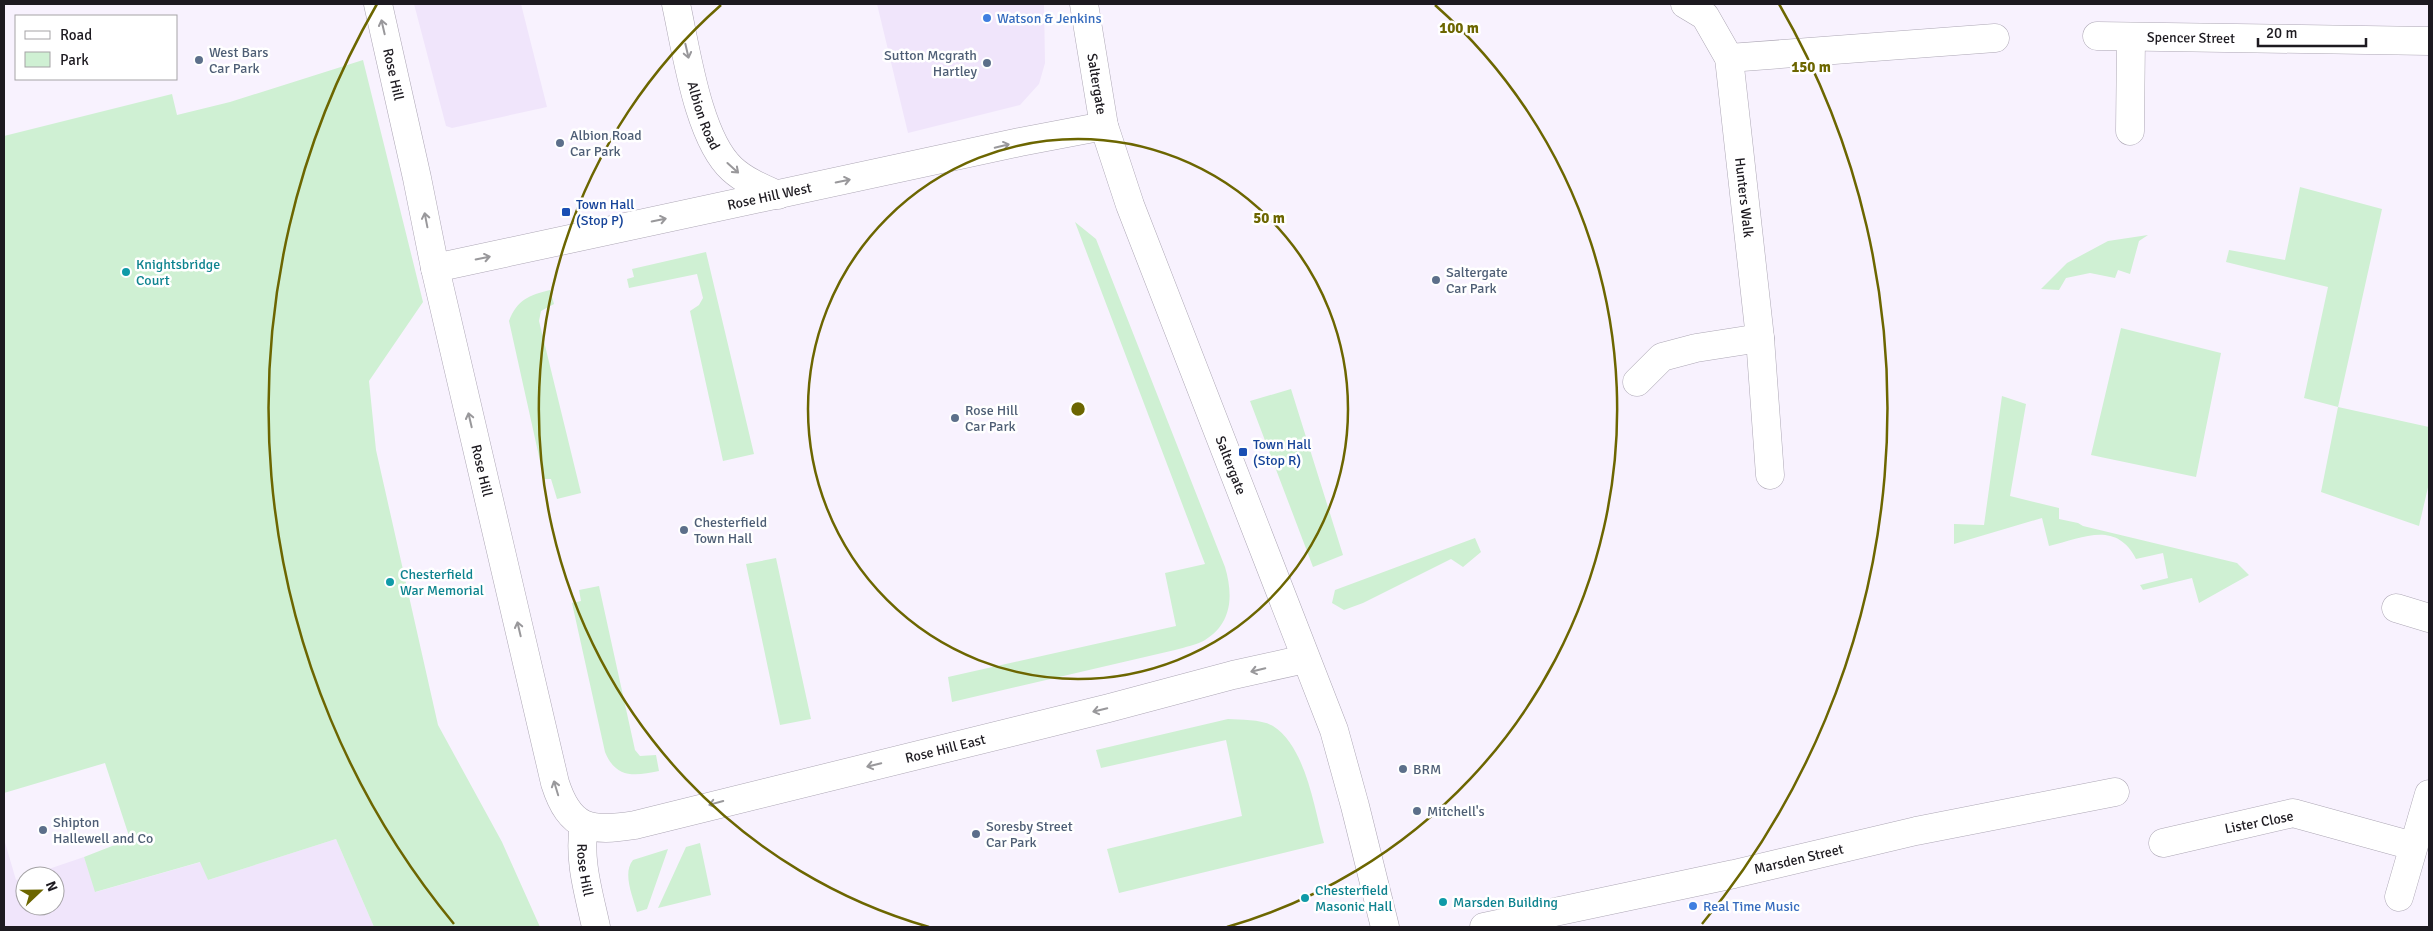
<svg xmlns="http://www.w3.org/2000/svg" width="2433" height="931" font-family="Signika,sans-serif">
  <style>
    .built { fill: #f0e5fb }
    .green { fill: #cff0d3 }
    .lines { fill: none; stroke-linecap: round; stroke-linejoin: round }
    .minor-casing { stroke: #ada7b5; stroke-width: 29 }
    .minor { stroke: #fff; stroke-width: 28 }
    .oneway { stroke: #99989b }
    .ring { fill: none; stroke: #6c6600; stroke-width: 2.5 }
    .shop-dot { fill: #3f7fe0; stroke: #fff; stroke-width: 2 }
    .service-dot { fill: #5c6f8a; stroke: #fff; stroke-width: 2 }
    .transit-dot { fill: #1a4fb4; stroke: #fff; stroke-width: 2 }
    .culture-dot { fill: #0f9aa8; stroke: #fff; stroke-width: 2 }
    .labels { text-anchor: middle; stroke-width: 5; stroke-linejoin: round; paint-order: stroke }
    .shop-label { font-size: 14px; fill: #366cbe; stroke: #fff; text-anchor: start }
    .street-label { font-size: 14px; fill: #1d1a20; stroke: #fff }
    .service-label { font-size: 14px; fill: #4e5e75; stroke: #fff; text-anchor: start }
    .transit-label { font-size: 14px; fill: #164399; stroke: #fff; text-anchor: start }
    .culture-label { font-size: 14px; fill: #0d838f; stroke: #fff; text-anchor: start }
    .centre { fill: #6c6600; stroke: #fff; stroke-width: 2.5 }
    .ring-label { font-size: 15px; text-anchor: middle; font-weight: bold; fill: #6c6600; stroke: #fff; stroke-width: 5; stroke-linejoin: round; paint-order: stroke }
  </style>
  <rect width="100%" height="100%" fill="#f8f2fe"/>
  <path class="built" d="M 414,4 L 521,4 L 547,107 L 452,128 L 446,126 Z
    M 877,4 L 1044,4 L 1045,63 L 1039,84 L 1020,105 L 908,133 Z
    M 4,839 L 16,880 L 25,877 L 25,906 L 55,906 L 55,876 L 28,876 L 84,857 L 96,892 L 201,862 L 208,880 L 336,839 L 374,927 L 4,927 Z"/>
  <path class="green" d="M 363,60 L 423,302 L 369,381 L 376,450 L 438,725 L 502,842 L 540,927 L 374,927 L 336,839 L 208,880 L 200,862 L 95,892 L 84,857 L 130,839 L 105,763 L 4,793 L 4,136 L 172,94 L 177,115 L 230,102 Z
    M 2300,187 L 2382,209 L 2338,407 L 2429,427 L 2429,483 L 2419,526 L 2321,492 L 2338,407 L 2304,398 L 2328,287 L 2226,262 L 2229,250 L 2285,260 Z
    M 1075,222 L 1096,239 L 1225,567 C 1233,594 1233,623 1205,640 C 1197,645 1185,647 1175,650 L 952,702 L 948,677 L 1176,626 L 1165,573 L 1205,564 Z
    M 2148,235 L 2139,241 L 2130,274 L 2118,270 L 2115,278 L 2090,273 L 2066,278 L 2059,290 L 2041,289 L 2067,263 L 2108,241 Z
    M 706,252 L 754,454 L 723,461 L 690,311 L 699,305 L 703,298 L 697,274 L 629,288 L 627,279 L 634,277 L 632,269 Z
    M 550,290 L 554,304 L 541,311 L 539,321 L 581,493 L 557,499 L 551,479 L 544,479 L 509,321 C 517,300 529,295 550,290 Z
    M 2121,328 L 2221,353 L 2196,477 L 2091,455 Z
    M 1291,389 L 1343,555 L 1313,567 L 1250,401 Z
    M 2002,396 L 2026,404 L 2010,496 L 2059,508 L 2059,519 L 2078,523 L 2083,526 L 2237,563 L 2249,575 L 2199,603 L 2192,578 L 2143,590 L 2140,585 L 2168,578 L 2163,553 L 2136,559 C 2116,520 2083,538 2049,546 L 2042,518 L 1954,544 L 1954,524 L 1984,525 Z
    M 1475,538 L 1481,552 L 1463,567 L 1451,559 L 1363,603 L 1344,610 L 1332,603 L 1335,590 Z
    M 776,558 L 811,719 L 780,725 L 746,564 Z
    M 599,586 L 635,750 L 640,756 L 656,755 L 659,771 C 635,776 616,779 605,752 L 572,603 L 581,601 L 579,590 Z
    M 1228,719 C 1241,720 1261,719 1273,726 C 1306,747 1314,808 1324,843 L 1119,893 L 1107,849 L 1242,816 L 1226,740 L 1101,768 L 1096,750 Z
    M 700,843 L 711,895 L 658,908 L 686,847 Z
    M 668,849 L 647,909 L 637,912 C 633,897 622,873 633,860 Z"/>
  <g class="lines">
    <defs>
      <g id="minor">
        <path id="s1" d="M 378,4 L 417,178 L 435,268 L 555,783 C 570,830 591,832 635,825 L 1109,708 L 1233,675 L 1305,659"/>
        <path id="s2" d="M 676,4 C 686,49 698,138 732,169 C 745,181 762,188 778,195"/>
        <path id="s3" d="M 1084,4 L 1104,126 L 1130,205 L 1334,730 L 1355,806 L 1385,927"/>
        <path id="s4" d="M 1685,4 L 1705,16 L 1729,58 L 1760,338 L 1770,475"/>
        <path id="s5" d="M 2097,36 L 2429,41"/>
        <path d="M 1729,58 L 1995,38"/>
        <path d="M 2130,131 L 2131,37"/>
        <path id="s6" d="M 435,268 L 1020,142 L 1104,126"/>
        <path d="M 1637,382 L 1662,357 L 1696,348 L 1760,338"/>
        <path d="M 2396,608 L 2429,618"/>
        <path id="s7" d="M 584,825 C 578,860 589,894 596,927"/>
        <path d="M 2163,843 L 2293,813 L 2413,846"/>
        <path d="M 2399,897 L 2429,794"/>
        <path id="s8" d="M 1484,927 L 1734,874 L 1916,831 L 2115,792"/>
      </g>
    </defs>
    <use href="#minor" class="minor-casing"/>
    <use href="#minor" class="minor"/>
  </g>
  <defs><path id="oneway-shaft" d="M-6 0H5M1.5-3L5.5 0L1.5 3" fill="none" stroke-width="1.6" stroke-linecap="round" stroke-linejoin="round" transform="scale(1.25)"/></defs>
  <g class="oneway">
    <use href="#oneway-shaft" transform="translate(383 27) rotate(-103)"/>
    <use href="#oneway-shaft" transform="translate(687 51) rotate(77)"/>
    <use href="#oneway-shaft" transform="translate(1002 146) rotate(-13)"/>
    <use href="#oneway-shaft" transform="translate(733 168) rotate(42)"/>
    <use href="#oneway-shaft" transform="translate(843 181) rotate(-12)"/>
    <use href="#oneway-shaft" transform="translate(426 220) rotate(-101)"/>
    <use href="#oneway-shaft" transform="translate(659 220) rotate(-12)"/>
    <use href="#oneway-shaft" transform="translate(483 258) rotate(-12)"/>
    <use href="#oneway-shaft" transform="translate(470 420) rotate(-103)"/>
    <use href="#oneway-shaft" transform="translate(519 629) rotate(-103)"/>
    <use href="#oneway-shaft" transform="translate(1258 670) rotate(167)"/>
    <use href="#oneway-shaft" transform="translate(1100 710) rotate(166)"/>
    <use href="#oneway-shaft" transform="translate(874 765) rotate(166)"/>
    <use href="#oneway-shaft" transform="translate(556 788) rotate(-107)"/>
    <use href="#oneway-shaft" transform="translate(716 803) rotate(165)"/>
  </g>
  <g class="ring">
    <circle cx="1078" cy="409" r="270"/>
    <path d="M929 927A539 539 0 0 1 721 5M1435 5A539 539 0 0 1 1227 927"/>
    <path d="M454 924A809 809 0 0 1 377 4M1779 4A809 809 0 0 1 1702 924"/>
  </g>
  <g class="shop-dot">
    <circle cx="987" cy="18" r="5"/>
    <circle cx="1693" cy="906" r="5"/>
  </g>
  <g class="service-dot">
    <circle cx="199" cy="60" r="5"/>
    <circle cx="987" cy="63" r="5"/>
    <circle cx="560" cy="143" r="5"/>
    <circle cx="1436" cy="280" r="5"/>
    <circle cx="955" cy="418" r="5"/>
    <circle cx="684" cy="530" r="5"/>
    <circle cx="1403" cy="769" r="5"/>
    <circle cx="1417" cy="811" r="5"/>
    <circle cx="43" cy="830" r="5"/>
    <circle cx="976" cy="834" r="5"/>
  </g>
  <g class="transit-dot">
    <rect x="561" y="207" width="10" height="10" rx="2.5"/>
    <rect x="1238" y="447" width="10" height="10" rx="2.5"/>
  </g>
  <g class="culture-dot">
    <circle cx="126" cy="272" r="5"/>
    <circle cx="390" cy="582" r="5"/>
    <circle cx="1305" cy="898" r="5"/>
    <circle cx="1443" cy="902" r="5"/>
  </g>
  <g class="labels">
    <g class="shop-label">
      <text x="997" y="23">Watson &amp; Jenkins</text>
      <text x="1703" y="911">Real Time Music</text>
    </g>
    <g class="street-label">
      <text dy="5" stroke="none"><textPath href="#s5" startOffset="94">Spencer Street</textPath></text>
      <text dy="5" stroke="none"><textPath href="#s1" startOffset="72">Rose Hill</textPath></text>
      <text dy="5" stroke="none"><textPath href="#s3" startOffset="81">Saltergate</textPath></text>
      <text dy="5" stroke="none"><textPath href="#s2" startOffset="115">Albion Road</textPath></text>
      <text dy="5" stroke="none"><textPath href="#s6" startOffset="342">Rose Hill West</textPath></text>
      <text dy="5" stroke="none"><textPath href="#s4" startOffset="212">Hunters Walk</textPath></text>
      <text dy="5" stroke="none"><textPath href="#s3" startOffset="486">Saltergate</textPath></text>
      <text dy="5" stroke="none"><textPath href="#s1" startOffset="478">Rose Hill</textPath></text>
      <text dy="5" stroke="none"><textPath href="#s1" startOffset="1222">Rose Hill East</textPath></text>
      <text transform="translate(2259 822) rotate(-11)" y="5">Lister Close</text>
      <text dy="5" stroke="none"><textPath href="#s8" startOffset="322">Marsden Street</textPath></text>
      <text dy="5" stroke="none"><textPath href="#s7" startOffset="45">Rose Hill</textPath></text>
    </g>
    <g class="service-label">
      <text x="209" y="57">West Bars<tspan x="209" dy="16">Car Park</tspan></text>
      <text x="977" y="60" text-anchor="end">Sutton Mcgrath<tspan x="977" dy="16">Hartley</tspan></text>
      <text x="570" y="140">Albion Road<tspan x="570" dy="16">Car Park</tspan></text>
      <text x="1446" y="277">Saltergate<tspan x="1446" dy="16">Car Park</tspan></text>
      <text x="965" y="415">Rose Hill<tspan x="965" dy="16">Car Park</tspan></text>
      <text x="694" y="527">Chesterfield<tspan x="694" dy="16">Town Hall</tspan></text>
      <text x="1413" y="774">BRM</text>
      <text x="1427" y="816">Mitchell's</text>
      <text x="53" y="827">Shipton<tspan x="53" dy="16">Hallewell and Co</tspan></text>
      <text x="986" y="831">Soresby Street<tspan x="986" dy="16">Car Park</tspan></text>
    </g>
    <g class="transit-label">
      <text x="576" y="209">Town Hall<tspan x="576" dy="16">(Stop P)</tspan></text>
      <text x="1253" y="449">Town Hall<tspan x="1253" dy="16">(Stop R)</tspan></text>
    </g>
    <g class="culture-label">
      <text x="136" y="269">Knightsbridge<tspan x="136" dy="16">Court</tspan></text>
      <text x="400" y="579">Chesterfield<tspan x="400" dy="16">War Memorial</tspan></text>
      <text x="1315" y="895">Chesterfield<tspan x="1315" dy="16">Masonic Hall</tspan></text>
      <text x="1453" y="907">Marsden Building</text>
    </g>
  </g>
  <circle cx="1078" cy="409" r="8" class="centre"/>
  <g class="ring-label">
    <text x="1459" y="33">100 m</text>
    <text x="1811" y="72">150 m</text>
    <text x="1269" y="223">50 m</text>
  </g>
  <rect width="2433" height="931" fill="none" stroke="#1d1a20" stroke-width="10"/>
  <rect x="15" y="15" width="162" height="65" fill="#ffffff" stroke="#a5a3a6"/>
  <rect x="25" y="31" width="25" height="8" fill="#ffffff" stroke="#a5a3a6"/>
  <text x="60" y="40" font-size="15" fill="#1d1a20">Road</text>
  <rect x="25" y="52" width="25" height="15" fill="#cff0d3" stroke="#a5a3a6"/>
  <text x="60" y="65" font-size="15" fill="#1d1a20">Park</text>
  <g transform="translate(40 891) rotate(68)"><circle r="24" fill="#ffffff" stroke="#a5a3a6"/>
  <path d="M0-4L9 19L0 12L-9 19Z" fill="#6c6600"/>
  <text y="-8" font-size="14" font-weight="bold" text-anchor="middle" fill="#1d1a20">N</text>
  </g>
  <path d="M2258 38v8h108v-8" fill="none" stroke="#1d1a20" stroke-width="2.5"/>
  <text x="2266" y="38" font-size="15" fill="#1d1a20" stroke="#ffffff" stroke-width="4" paint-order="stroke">20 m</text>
</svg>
